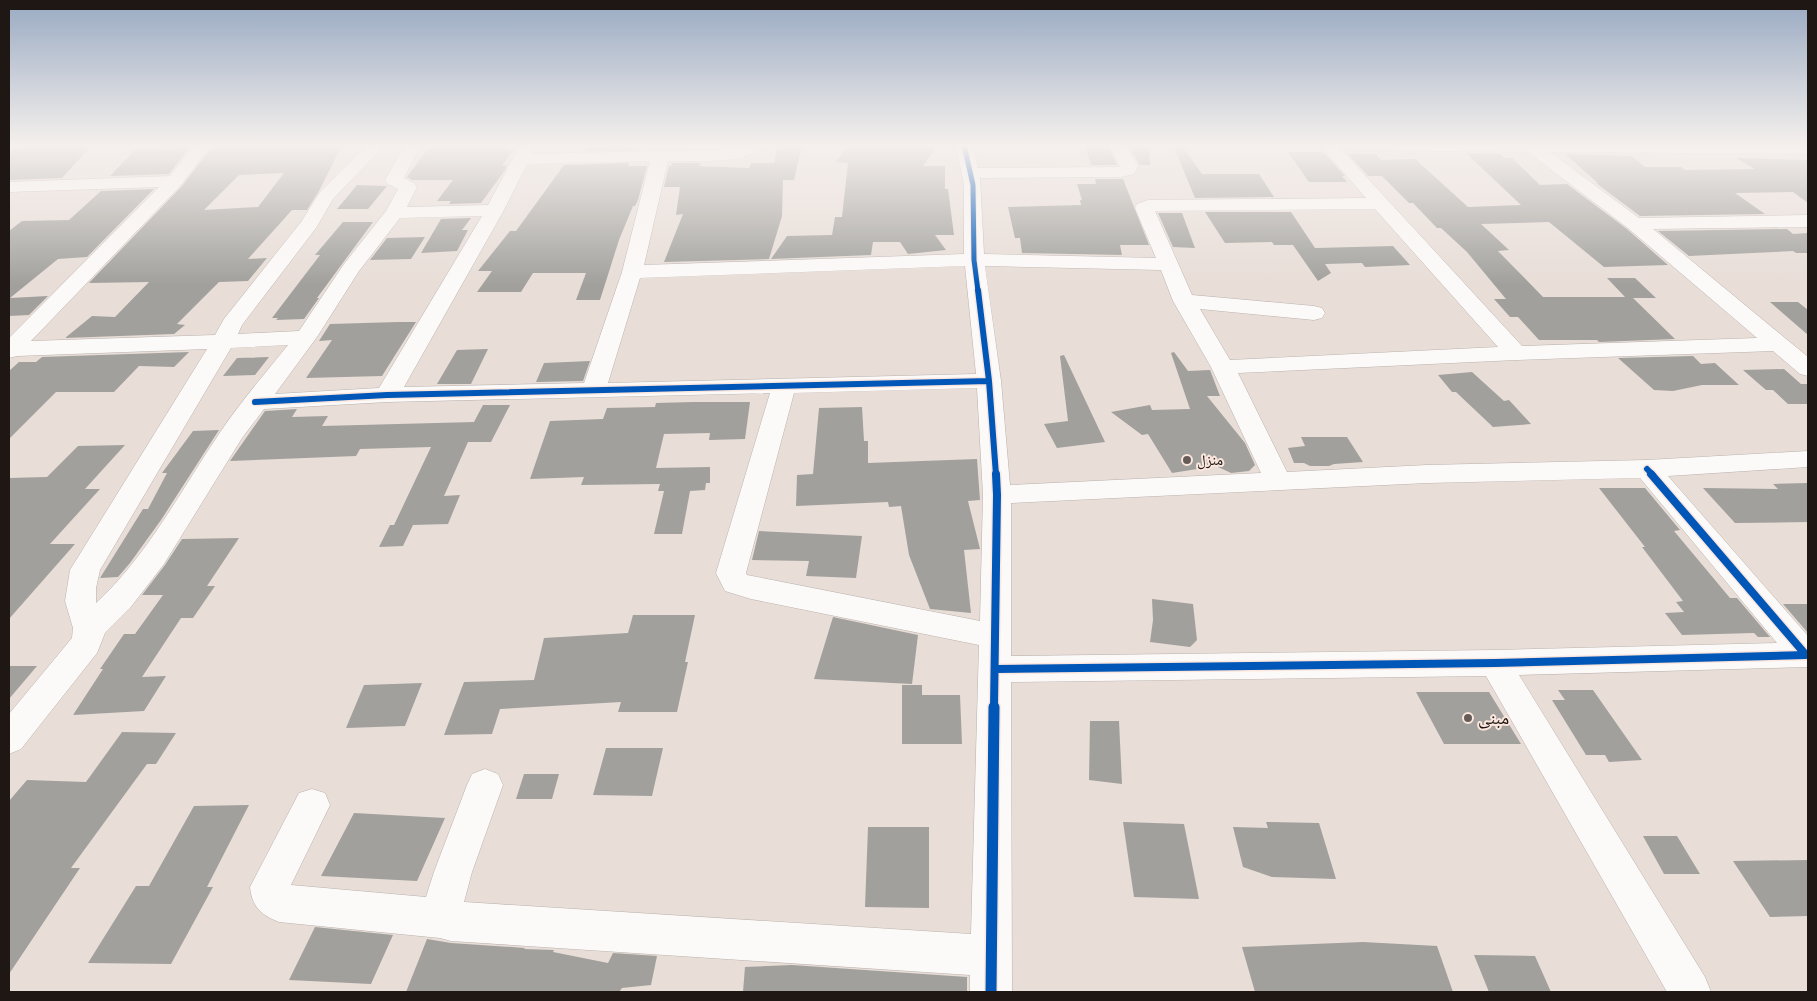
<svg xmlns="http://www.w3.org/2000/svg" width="1817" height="1001" font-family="'Crimson Pro','Noto Naskh Arabic',serif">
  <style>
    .building { fill: #a1a09c; fill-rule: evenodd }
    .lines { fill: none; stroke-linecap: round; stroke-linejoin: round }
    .minor-casing { stroke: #bab2ad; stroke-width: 1 }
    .minor { fill: #fcfaf9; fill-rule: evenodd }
    .cycleway-far3-casing { stroke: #fbe7de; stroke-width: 7 }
    .cycleway-far2-casing { stroke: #fbe7de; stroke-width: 9 }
    .cycleway-far1-casing { stroke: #fbe7de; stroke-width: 11 }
    .cycleway-casing { stroke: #fbe7de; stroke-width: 14 }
    .cycleway-far3 { stroke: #0057b8; stroke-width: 5 }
    .cycleway-far2 { stroke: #0057b8; stroke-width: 6 }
    .cycleway-far1 { stroke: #0057b8; stroke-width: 8 }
    .cycleway { stroke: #0057b8; stroke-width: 11 }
    .poi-dot { fill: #655c58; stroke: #fbe7de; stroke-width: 2 }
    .labels { text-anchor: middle; stroke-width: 4; stroke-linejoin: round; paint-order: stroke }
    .poi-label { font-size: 15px; fill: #1e1714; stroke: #fbe7de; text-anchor: start }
    .near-poi-label { font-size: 18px; fill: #1e1714; stroke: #fbe7de; text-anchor: start }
  </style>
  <rect width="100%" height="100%" fill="#e8ddd7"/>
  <path class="building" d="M 23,145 L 92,145 L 62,178 L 9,180 L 9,151 L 21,148 Z
    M 280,145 L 342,145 L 319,191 L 307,210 L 292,210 L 248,259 L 267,258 L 248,281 L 219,282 L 177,324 L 185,325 L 174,334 L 65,338 L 92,316 L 115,317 L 149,282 L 89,283 L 182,186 L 212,147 ZM 284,173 L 258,207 L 204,210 L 239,175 Z
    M 433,145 L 512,145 L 509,150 L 513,150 L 502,166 L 507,165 L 505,170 L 481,203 L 449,204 L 451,201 L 437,201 L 453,180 L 412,180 L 407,177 L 427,150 L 430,150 Z
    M 589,145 L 626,145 L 625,148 L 635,148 L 634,150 L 585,151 Z
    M 778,145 L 802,145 L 794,180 L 783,180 L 782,216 L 769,259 L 664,262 L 683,214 L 676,215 L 680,187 L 664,187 L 669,166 L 671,166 L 672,163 L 701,163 L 699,166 L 749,168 L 751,163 L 774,163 Z
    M 848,145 L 938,145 L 923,166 L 945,166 L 945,189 L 948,189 L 954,235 L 935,235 L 946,250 L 908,254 L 900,242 L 873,242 L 871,255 L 771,259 L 787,236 L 832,235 L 835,217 L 842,217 L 848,163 L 836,162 Z
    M 1085,145 L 1108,145 L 1117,165 L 1091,165 Z
    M 1128,145 L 1149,145 L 1150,165 L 1140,165 Z
    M 1173,145 L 1181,145 L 1202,174 L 1259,174 L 1274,197 L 1195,198 Z
    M 187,147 L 189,148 L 169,174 L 110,176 L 136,149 Z
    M 1288,152 L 1321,152 L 1325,154 L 1345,176 L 1342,176 L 1347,182 L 1309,182 Z
    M 1466,153 L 1500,154 L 1505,158 L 1512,158 L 1540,185 L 1567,184 L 1627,229 L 1668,265 L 1604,267 L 1549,222 L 1481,224 L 1509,250 L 1498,251 L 1543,297 L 1625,297 L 1607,278 L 1635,278 L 1656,298 L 1633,298 L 1675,339 L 1599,342 L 1597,340 L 1539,340 L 1518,317 L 1510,317 L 1494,299 L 1506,299 L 1467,252 L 1441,228 L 1437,228 L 1413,203 L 1409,203 L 1382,176 L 1368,176 L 1348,154 L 1376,154 L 1381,160 L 1415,159 L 1468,207 L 1521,205 Z
    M 1565,154 L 1632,156 L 1645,167 L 1681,167 L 1685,170 L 1755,169 L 1736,158 L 1808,160 L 1808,203 L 1793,192 L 1735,193 L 1765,214 L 1640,216 L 1596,183 L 1598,183 Z
    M 629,163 L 628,166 L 647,166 L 638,200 L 635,206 L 633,206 L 619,240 L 600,300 L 576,300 L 586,273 L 533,273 L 521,292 L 477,292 L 492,271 L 478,271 L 510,231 L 516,231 L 564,165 Z
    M 1095,179 L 1123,179 L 1149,245 L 1120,245 L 1122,255 L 1022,253 L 1020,238 L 1015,238 L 1008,207 L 1081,205 L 1080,200 L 1082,200 L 1077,184 L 1096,184 Z
    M 357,185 L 387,186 L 368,209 L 337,209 Z
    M 154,189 L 87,257 L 58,259 L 10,298 L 48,296 L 29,315 L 9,316 L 9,231 L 22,221 L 69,220 L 101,191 Z
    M 1205,212 L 1291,212 L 1315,248 L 1393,246 L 1410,265 L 1365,267 L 1362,263 L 1325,264 L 1331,273 L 1318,281 L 1293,245 L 1274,245 L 1272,242 L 1225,243 Z
    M 1158,213 L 1182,213 L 1195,248 L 1173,247 Z
    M 471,218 L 462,230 L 468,230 L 457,251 L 421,253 L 441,219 Z
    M 343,222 L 373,222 L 317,298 L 319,298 L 304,319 L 276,320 L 278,318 L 272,318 L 320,255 L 315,255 Z
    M 1787,229 L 1793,234 L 1808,233 L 1808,253 L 1796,253 L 1793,251 L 1689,256 L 1658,231 Z
    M 425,237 L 411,259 L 370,260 L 387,238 Z
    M 1770,302 L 1798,302 L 1808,310 L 1808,335 Z
    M 398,322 L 416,322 L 382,376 L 306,378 L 332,340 L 319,341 L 330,324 Z
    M 488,349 L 471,384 L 437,384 L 457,350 Z
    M 189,352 L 174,367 L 139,366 L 114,392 L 56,392 L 9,439 L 9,371 L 19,362 L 36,362 L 42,357 Z
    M 1174,352 L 1188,371 L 1210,370 L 1220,396 L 1207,396 L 1245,443 L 1255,465 L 1249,471 L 1231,473 L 1216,466 L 1172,473 L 1148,434 L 1142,435 L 1111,412 L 1150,405 L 1152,410 L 1190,409 L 1171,353 Z
    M 1064,355 L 1105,442 L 1057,448 L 1044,424 L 1068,421 L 1060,356 Z
    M 1693,356 L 1701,364 L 1715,363 L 1739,385 L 1702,385 L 1673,391 L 1654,390 L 1618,358 Z
    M 269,357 L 255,375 L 223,376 L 237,358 Z
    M 590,361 L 583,381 L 536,382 L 544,363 Z
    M 1784,369 L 1801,384 L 1808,384 L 1808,404 L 1788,404 L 1773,390 L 1766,390 L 1743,370 Z
    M 1472,372 L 1504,401 L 1509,400 L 1531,424 L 1493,427 L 1456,392 L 1452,392 L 1438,375 Z
    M 693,402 L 750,402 L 745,439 L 709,440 L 710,433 L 664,434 L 656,468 L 710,467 L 710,483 L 706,483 L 705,490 L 690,491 L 682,534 L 654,534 L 664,491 L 658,491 L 660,484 L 581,485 L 584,477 L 530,479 L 550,421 L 603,419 L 607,408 L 655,407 L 656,403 Z
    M 483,405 L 510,405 L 491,442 L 468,442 L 444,496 L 460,495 L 448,524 L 413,525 L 403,546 L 379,547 L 390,525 L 394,525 L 431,447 L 360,449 L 356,456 L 230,461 L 265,411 L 297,409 L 292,417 L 328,416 L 322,426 L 474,422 Z
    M 862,407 L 864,441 L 868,441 L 868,463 L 977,459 L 980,500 L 968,501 L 980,549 L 964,550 L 971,613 L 930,609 L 909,555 L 901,506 L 889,507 L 888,502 L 796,506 L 797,475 L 813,474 L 819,408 Z
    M 219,430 L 161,520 L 130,563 L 118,577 L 100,578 L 143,509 L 148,509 L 167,473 L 162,473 L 193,431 Z
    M 1301,437 L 1347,437 L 1363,462 L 1334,464 L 1329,466 L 1310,466 L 1304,463 L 1294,463 L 1288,448 L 1305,446 Z
    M 125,445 L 85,489 L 100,489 L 50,544 L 75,544 L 9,619 L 9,478 L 47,477 L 78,446 Z
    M 1808,483 L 1808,522 L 1735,523 L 1703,488 L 1778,489 L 1773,484 Z
    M 1599,488 L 1645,488 L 1680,530 L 1674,531 L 1730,598 L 1737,598 L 1770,637 L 1758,637 L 1754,633 L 1682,635 L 1665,613 L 1684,612 L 1676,602 L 1683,601 L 1642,547 L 1645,547 Z
    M 759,531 L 862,536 L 856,578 L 806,576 L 809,561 L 752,560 Z
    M 239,538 L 207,586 L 215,586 L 193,618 L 181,618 L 142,677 L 166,676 L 144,711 L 73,715 L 103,669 L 100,669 L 124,634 L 135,634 L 163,595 L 142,595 L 165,565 L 182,539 Z
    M 1152,599 L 1193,604 L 1197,640 L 1190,647 L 1150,642 L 1153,620 Z
    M 1783,604 L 1808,604 L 1808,633 Z
    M 633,615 L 695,615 L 685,662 L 688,662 L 677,712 L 618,712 L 621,702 L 500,709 L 492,734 L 444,735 L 464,682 L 534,680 L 544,638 L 628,633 Z
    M 833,617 L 918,635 L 912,684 L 814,679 Z
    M 9,666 L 37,666 L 9,699 Z
    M 422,683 L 405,726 L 346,728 L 364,685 Z
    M 902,685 L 922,685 L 922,695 L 960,695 L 962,744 L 902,744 Z
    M 1558,690 L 1593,690 L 1642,760 L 1609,762 L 1605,755 L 1586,755 L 1552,700 L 1565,700 Z
    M 1416,692 L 1489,692 L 1521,744 L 1444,744 Z
    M 1090,721 L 1119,721 L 1122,784 L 1089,780 Z
    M 122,732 L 176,733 L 156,764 L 147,764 L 71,868 L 80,868 L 9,974 L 9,801 L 27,780 L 86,782 Z
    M 606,748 L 663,748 L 652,796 L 593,795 Z
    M 524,774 L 559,774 L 552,799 L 516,799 Z
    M 249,805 L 207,887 L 213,887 L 171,964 L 88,963 L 136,886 L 149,886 L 194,806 Z
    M 354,813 L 445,818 L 417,881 L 321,876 Z
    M 1123,822 L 1184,824 L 1199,899 L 1134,897 Z
    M 1266,822 L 1319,823 L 1336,879 L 1272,877 L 1243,867 L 1233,827 L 1268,828 Z
    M 868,827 L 929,827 L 929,908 L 865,907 Z
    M 1643,836 L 1677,836 L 1700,874 L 1664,874 Z
    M 1808,860 L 1808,916 L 1770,917 L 1733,861 Z
    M 315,927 L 393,935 L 371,984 L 289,980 Z
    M 427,939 L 451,943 L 525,948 L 524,949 L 554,950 L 553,952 L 608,963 L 613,953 L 657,956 L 651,985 L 622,988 L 619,992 L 406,992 Z
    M 1363,942 L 1437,946 L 1453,992 L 1255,992 L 1242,947 Z
    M 1474,955 L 1535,956 L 1551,992 L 1489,992 Z
    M 792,965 L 967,977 L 967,992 L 743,992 L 745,967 Z"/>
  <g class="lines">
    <defs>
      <path id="minor" d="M 194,145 L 211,145 L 181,185 L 31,341 L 215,335 L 224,319 L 301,222 L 320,192 L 367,145 L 385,145 L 333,199 L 316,228 L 242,325 L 238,334 L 299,331 L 344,264 L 386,211 L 398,189 L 388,184 L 385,180 L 405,145 L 421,145 L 404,178 L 414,183 L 417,187 L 407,207 L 488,205 L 520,145 L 536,145 L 532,154 L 734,149 L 745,145 L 764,145 C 750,166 691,160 668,161 L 644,265 L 964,254 L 964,185 L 956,145 L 972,145 L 978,168 L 1120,167 L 1110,145 L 1126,145 L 1138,166 L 1134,174 L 1121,177 L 980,178 L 984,254 L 1156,258 L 1135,208 L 1137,204 L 1148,200 L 1366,198 L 1320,145 L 1337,145 L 1522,346 L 1757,338 L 1628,228 L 1528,152 L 1353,150 L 1347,149 L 1345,145 L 1808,145 L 1808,154 L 1550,152 L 1639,218 L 1808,215 L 1808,227 L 1653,229 L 1808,357 L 1808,376 L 1800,374 L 1773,351 L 1516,360 L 1238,373 L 1287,472 L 1427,465 L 1647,460 L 1808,451 L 1808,467 L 1668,476 L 1808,636 L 1808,667 L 1519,675 L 1705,977 L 1711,992 L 1667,992 L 1486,676 L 1011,682 L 1012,992 L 970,992 L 970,975 L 451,941 L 440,938 L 279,922 C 261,915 252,907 250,887 L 299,793 L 312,789 L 325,793 L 330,805 L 291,885 L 426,897 L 434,872 L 467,785 L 472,774 L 485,769 L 498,774 L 503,785 L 472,872 L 464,902 L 971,934 L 979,645 L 751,599 L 725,591 L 716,573 L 770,393 L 387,402 L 264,409 L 242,438 L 164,564 L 130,608 L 105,633 L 97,653 L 21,749 L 9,754 L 9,714 L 72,638 L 73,628 L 65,601 L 70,570 L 207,349 L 17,356 L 9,358 L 9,338 L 159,187 L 9,192 L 9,182 L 170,176 ZM 650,161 L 622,272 L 584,383 L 404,387 L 504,210 L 527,164 ZM 1375,209 L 1498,347 L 1230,360 L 1200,309 L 1314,320 L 1322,318 L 1325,313 L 1322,308 L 1314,306 L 1192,295 L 1155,211 ZM 482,216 L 379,388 L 275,394 L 317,337 L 359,271 L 400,218 ZM 965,266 L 976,374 L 608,383 L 640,278 ZM 985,266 L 1161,270 L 1173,301 L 1211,367 L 1261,473 L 1010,485 L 1001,381 ZM 288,345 C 265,374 241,401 221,431 C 181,490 148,555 96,603 L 96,588 L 100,570 L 231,348 ZM 977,388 L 983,495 L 980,621 L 747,575 L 746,573 L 794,393 ZM 1640,478 L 1777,643 L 1495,650 L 1011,656 L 1011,503 L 1427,483 Z"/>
    </defs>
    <use href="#minor" class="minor-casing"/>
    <use href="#minor" class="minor"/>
    <defs>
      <path id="cycleway-far3" d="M 964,145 L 973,185 L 974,260 L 978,291"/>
      <path id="cycleway-far2" d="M 978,290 L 989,381 L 996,475
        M 255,402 L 387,395 L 989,381
        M 1647,469 L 1653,475"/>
      <path id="cycleway-far1" d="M 996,669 L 1495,663 L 1806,655 L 1651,474
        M 994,708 L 997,495 L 996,474"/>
      <path id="cycleway" d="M 991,992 L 994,707"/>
    </defs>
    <use href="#cycleway-far3" class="cycleway-far3-casing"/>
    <use href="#cycleway-far2" class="cycleway-far2-casing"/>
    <use href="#cycleway-far1" class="cycleway-far1-casing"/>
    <use href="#cycleway" class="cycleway-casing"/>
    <use href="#cycleway-far3" class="cycleway-far3"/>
    <use href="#cycleway-far2" class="cycleway-far2"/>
    <use href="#cycleway-far1" class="cycleway-far1"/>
    <use href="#cycleway" class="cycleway"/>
  </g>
  <linearGradient id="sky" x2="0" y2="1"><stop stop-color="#99aac2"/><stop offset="0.51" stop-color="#f5f0ed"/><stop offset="1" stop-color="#f5f0ed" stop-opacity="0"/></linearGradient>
  <rect width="1817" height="285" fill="url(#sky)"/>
  <g class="poi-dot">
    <circle cx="1187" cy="460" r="5"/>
    <circle cx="1468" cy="718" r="5"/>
  </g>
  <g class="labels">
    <g class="poi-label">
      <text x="1197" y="465">منزل</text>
    </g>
    <g class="near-poi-label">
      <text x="1478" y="724">مبنى</text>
    </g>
  </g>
  <rect width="1817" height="1001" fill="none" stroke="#1e1714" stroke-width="20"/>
</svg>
